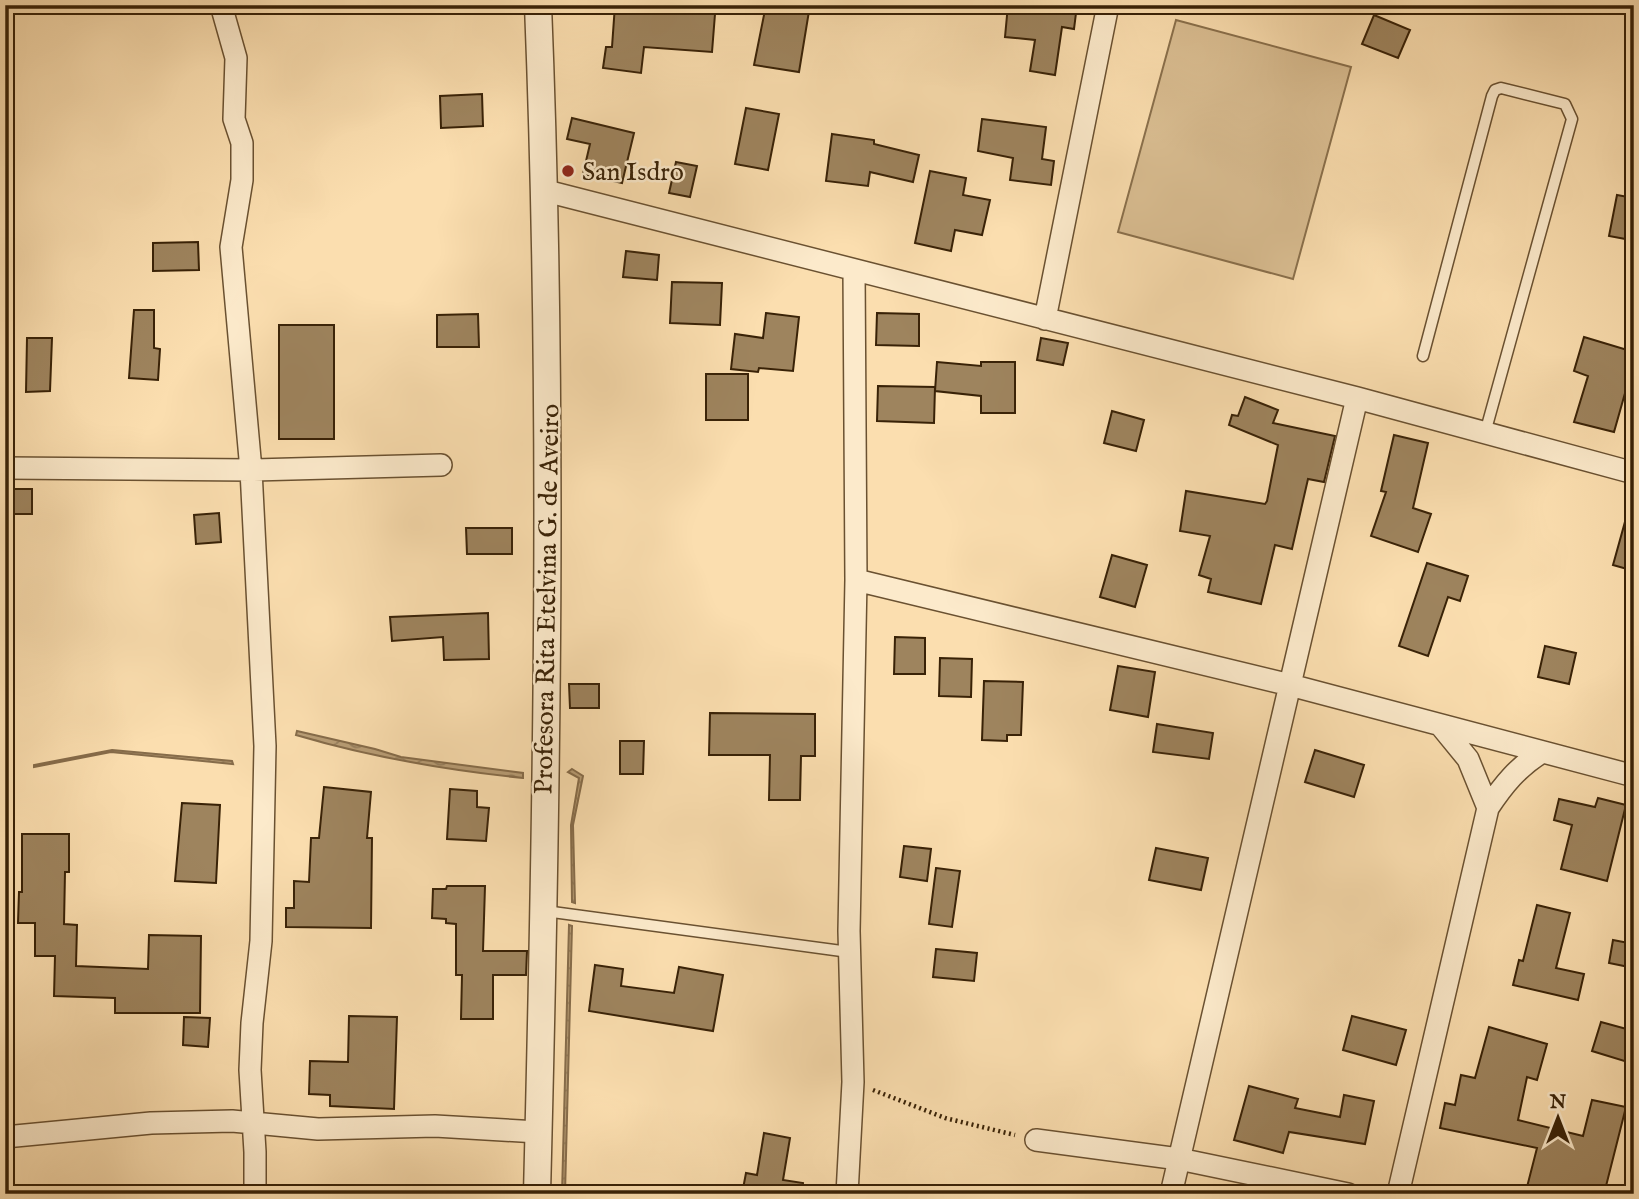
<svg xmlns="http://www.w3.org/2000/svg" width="1639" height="1199" font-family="'IM FELL English',serif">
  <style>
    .green { fill: #dabe92; stroke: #8a704c; stroke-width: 2 }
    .water { fill: url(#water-waves); stroke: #866c4a; stroke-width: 2 }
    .building { fill: #9e845e; stroke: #392207; stroke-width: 2 }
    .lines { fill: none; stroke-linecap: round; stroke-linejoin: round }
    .service-casing { stroke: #6a5131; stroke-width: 13 }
    .minor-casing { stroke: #6a5131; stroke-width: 24 }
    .tertiary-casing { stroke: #6a5131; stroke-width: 29 }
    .path { stroke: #392207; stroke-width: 4.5; stroke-dasharray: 2 3.5; stroke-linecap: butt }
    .service { stroke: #fceacb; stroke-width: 10 }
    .minor { stroke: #fceacb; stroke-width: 21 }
    .tertiary { stroke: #fceacb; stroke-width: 26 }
    .poi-dot { fill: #8f2418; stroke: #fceacb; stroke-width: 2.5 }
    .labels { text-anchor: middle; stroke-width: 5; stroke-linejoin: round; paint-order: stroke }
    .poi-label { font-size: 26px; fill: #392207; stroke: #fceacb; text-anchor: start }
    .street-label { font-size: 26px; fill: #392207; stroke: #fceacb }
  </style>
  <defs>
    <pattern id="water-waves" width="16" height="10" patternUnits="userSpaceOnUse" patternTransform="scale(1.75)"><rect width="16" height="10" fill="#b99e76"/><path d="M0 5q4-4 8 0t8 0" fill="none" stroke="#97805f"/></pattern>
  </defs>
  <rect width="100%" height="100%" fill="#fbdeaf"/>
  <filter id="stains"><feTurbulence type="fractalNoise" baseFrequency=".00286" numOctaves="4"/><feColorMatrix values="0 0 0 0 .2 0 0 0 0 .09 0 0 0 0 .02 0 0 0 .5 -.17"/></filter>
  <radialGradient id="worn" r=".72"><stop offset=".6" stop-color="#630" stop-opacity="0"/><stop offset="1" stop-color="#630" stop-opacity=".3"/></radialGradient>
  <path class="green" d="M 1176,20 L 1351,67 L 1293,279 L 1118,232 Z"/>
  <path class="water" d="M 297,731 L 375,749 L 401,757 L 523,773 L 523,778 C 446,770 370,757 296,735 Z
    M 112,750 L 232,761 L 233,764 L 111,752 L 34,767 L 34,765 Z
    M 572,769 L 583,776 L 573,825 L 575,903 L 572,902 L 571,825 L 579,778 L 568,772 Z
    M 569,925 L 572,926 L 565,1194 L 562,1194 Z"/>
  <path class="building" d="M 615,5 L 677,5 L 677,11 L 715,14 L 712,52 L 644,47 L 641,73 L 603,68 L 606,47 L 612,47 Z
    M 766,5 L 810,5 L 799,72 L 754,65 Z
    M 1008,5 L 1077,5 L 1074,29 L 1062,27 L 1055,75 L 1030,71 L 1035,40 L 1005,37 Z
    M 1374,15 L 1410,30 L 1398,58 L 1362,44 Z
    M 482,94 L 483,126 L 441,128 L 440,96 Z
    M 746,108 L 779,114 L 768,170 L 735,164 Z
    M 572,118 L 634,133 L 622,183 L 583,174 L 590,144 L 567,139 Z
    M 982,119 L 1046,127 L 1042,159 L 1054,161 L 1051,185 L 1010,180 L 1013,158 L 978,151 Z
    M 832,134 L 874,140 L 874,144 L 919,155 L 913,182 L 870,172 L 868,186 L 826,181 Z
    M 676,162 L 697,166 L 690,197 L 669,193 Z
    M 930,171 L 966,178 L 963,195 L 990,200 L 982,235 L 955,230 L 951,251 L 915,243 Z
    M 1617,195 L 1634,198 L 1634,228 L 1631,240 L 1609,236 Z
    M 198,242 L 199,270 L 153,271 L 153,243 Z
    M 626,251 L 659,255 L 657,280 L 623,277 Z
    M 672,282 L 722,283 L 720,325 L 670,323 Z
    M 134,310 L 154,310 L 154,348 L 160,349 L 158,380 L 129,378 Z
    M 766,313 L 799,317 L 793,371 L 759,368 L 758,372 L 731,369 L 735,334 L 763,338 Z
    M 877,313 L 919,314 L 919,346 L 876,345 Z
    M 478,314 L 479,347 L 437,347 L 437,315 Z
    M 279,325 L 334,325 L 334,439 L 279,439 Z
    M 1584,337 L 1634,352 L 1634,381 L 1629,379 L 1614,432 L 1574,422 L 1588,376 L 1574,371 Z
    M 27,338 L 52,338 L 50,391 L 26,392 Z
    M 1041,338 L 1068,343 L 1063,365 L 1037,360 Z
    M 937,362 L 981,366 L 981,362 L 1015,362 L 1015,413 L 981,413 L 981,396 L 935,391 Z
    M 706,374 L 748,374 L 748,420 L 706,420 Z
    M 878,386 L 935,387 L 934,423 L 877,421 Z
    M 1245,397 L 1278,410 L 1273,423 L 1335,436 L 1324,482 L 1308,479 L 1292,549 L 1275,545 L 1261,604 L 1208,592 L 1211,579 L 1199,575 L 1210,536 L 1180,531 L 1186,491 L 1265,504 L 1267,501 L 1278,445 L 1229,425 L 1232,415 L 1238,416 Z
    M 1112,411 L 1144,420 L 1136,451 L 1104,443 Z
    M 1394,435 L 1428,443 L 1413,508 L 1431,514 L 1418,552 L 1371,536 L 1386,492 L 1381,491 Z
    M 11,489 L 32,489 L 32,514 L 11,514 Z
    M 1628,511 L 1634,512 L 1634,571 L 1613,565 Z
    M 219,513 L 221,542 L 196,544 L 194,515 Z
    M 466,528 L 512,528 L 512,554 L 467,554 Z
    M 1112,555 L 1147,565 L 1135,607 L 1100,597 Z
    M 1427,563 L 1468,576 L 1460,601 L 1448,597 L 1428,656 L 1399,646 Z
    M 488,613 L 489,659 L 444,660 L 443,637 L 392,641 L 390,617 Z
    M 895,637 L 925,638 L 925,674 L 894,674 Z
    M 1545,646 L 1576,653 L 1569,684 L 1538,677 Z
    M 940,658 L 972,659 L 971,697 L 939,696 Z
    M 1118,666 L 1155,672 L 1148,717 L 1110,710 Z
    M 984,681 L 1023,682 L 1021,735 L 1007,735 L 1007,741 L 982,740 Z
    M 569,684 L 599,684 L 599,708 L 570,708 Z
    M 710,713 L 815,714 L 815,756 L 801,756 L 800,800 L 769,800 L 770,755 L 709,755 Z
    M 1157,724 L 1213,733 L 1209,759 L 1153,752 Z
    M 620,741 L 644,741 L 643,774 L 620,774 Z
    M 1315,750 L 1364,765 L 1354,797 L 1305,782 Z
    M 324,787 L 371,792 L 367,838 L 372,838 L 371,928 L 286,927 L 286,908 L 294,908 L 294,881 L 309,882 L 311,838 L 319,838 Z
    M 450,789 L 477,791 L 477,807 L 489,808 L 486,841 L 447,839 Z
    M 1598,798 L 1626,805 L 1607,881 L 1561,869 L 1572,825 L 1554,820 L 1559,799 L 1595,807 Z
    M 182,803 L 220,805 L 216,883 L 175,881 Z
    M 22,834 L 69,834 L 69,872 L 65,872 L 64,924 L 77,925 L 76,966 L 148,969 L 149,935 L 201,936 L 200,1013 L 115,1013 L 115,998 L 54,996 L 55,956 L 35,956 L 35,923 L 18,923 L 19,892 L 22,892 Z
    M 904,846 L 931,849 L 927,881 L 900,877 Z
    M 1156,848 L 1208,858 L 1201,890 L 1149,880 Z
    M 936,868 L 960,871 L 952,927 L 929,924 Z
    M 447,886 L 485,886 L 483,951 L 527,951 L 526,975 L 493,975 L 493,1019 L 461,1019 L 462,975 L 456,975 L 456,924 L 446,923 L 446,919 L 432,918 L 433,889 L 446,889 Z
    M 1537,905 L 1570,913 L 1556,968 L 1584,974 L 1578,1000 L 1513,985 L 1519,960 L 1523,961 Z
    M 1613,940 L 1634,944 L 1629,967 L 1609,963 Z
    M 936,949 L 977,953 L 974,981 L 933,977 Z
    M 595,965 L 623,969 L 621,986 L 674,993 L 679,967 L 723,975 L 713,1031 L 589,1011 Z
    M 349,1016 L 397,1017 L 394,1109 L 330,1106 L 330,1095 L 309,1094 L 310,1061 L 348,1062 Z
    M 1352,1016 L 1406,1030 L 1396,1065 L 1343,1050 Z
    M 184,1017 L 210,1018 L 208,1047 L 183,1045 Z
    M 1601,1022 L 1634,1031 L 1634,1064 L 1592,1051 Z
    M 1489,1027 L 1547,1044 L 1537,1080 L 1527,1077 L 1518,1120 L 1583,1136 L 1592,1100 L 1626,1107 L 1604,1194 L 1580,1194 L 1560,1188 L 1558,1194 L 1554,1194 L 1527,1187 L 1537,1148 L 1440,1128 L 1445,1103 L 1455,1105 L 1461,1075 L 1475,1078 Z
    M 1249,1086 L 1298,1099 L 1295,1108 L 1340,1117 L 1344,1095 L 1374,1101 L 1365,1144 L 1289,1132 L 1283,1153 L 1234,1140 Z
    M 764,1133 L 790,1138 L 783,1180 L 803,1183 L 802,1194 L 742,1194 L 746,1173 L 757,1175 Z"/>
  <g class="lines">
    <defs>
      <path id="service" d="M 1423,356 L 1492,96 L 1495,90 L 1501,88 L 1565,104 L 1572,119 L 1485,433
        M 545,911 L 849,952"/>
      <path id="minor" d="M 221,5 L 236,58 L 234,119 L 242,143 L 242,180 L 231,247 L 251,470 L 265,746 L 261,941 L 252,1023 L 250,1070 L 255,1152 L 255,1194
        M 546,191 L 1357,398 L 1634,473
        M 1045,319 L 1108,5
        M 5,468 L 251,470 L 441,465
        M 856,580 L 1290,685 L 1634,776
        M 1441,726 L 1468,759 L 1488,808
        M 5,1137 L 151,1123 L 232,1121 L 318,1129 L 435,1126 L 538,1132
        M 1036,1140 L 1179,1159 L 1348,1194
        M 847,1194 L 853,1082 L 849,931 L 856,580 L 854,270
        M 1171,1194 L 1357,398
        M 1398,1194 L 1488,808 C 1504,784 1518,767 1542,752"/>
      <path id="tertiary" d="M 537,1194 C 547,798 554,401 538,5"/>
    </defs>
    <use href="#service" class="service-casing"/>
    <use href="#minor" class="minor-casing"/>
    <use href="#tertiary" class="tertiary-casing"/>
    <path class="path" d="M 873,1090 L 945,1118 L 1015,1135"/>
    <use href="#service" class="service"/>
    <use href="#minor" class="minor"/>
    <use href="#tertiary" class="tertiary"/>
  </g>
  <circle class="poi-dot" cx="568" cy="171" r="7"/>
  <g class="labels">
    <g class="poi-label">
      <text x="582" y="180">San Isdro</text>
    </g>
    <g class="street-label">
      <text transform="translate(546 599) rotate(-89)" y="9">Profesora Rita Etelvina G. de Aveiro</text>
    </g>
  </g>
  <rect width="1639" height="1199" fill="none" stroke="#fbdeaf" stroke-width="28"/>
  <rect x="7" y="7" width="1625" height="1185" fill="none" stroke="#392207" stroke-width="3.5"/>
  <rect x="14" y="14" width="1611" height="1171" fill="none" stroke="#392207" stroke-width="2"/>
  <g transform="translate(1558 1118)" stroke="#fceacb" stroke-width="5" paint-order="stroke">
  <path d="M0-5L12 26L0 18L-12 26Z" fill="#392207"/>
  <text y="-10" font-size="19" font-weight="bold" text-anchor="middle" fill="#392207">N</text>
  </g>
  <rect width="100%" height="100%" filter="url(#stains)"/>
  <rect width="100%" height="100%" fill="url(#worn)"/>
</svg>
